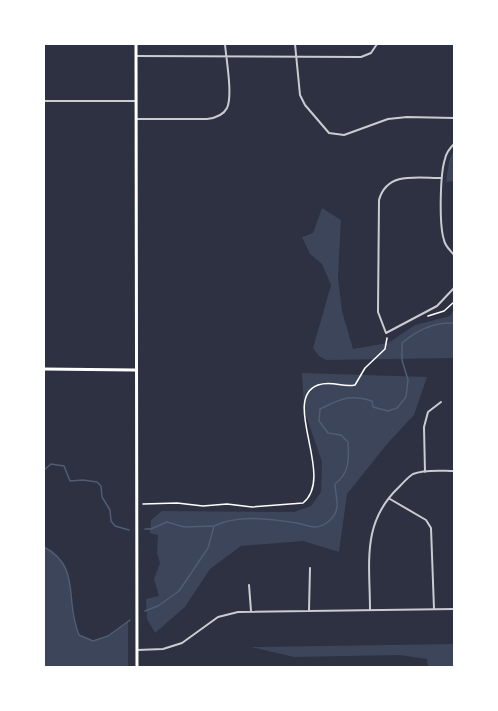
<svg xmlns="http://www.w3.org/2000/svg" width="498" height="711" font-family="'Source Serif 4',serif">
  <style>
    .green { fill: #3c4559 }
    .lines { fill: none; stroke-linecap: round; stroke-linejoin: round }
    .stream { stroke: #4f5d75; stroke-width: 1.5 }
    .path { stroke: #fff; stroke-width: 1.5 }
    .minor { stroke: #caccd0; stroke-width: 2 }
    .secondary { stroke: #fff; stroke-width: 3 }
  </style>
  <rect width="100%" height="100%" fill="#2d3142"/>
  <path class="green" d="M 454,149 L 454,181 L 446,182 L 449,161 Z
    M 322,208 L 341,220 L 338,278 L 342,311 L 353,349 L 388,343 L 415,325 L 450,316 L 454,309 L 454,358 L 326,360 L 319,356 L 313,348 L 331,285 L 322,264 L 310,254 L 302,237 L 313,233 Z
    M 302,373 L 427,377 L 414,415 L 387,444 L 347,494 L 339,552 L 303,541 L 241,546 L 210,569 L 185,607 L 155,633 L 147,619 L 146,599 L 159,596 L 154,579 L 160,563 L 157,553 L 158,535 L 150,533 L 151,520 L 162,511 L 294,512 L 311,506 L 321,492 L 322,462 L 304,410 Z
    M 44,547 C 83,567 63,602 79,635 L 93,641 L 109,636 L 128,621 L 128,667 L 44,667 Z
    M 454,644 L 454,668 L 428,667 L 427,659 L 399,655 L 294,657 L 251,647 Z"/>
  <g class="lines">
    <path class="stream" d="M 44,470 L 51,464 L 64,466 L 70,481 L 83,480 L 97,482 L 101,486 L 102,497 L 110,510 L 111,521 L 115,526 L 129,530
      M 145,529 L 151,529 L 167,522 L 184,527 L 214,526
      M 44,547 C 82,567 64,601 79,635 L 93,641 L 108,636 L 130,620
      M 145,611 L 158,606 L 179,591 L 208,548 L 214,526 C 238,514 271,519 297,523 C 303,524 309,527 315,527 C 325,527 336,517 337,507 C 338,501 335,491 335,484 C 350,473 349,458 348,442 L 341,435 L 328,433 L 319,421 L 320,409 C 341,399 349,394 372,401 L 373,407 L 388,411 L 397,408 L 406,397 L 408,380 L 402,360 L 402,343 C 417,330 435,322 454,323"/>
    <path class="path" d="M 428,316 L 444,311 L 454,302
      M 143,504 L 177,503 L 203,506 L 227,504 L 252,507 L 303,503 C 336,477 280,399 318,385 C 333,380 342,388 355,385 L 365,368 L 385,349 L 387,338"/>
    <path class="minor" d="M 295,44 L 300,95 L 305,105 L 329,133 L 344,135 L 388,119 L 407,117 L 454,118
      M 136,56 L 361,57 L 371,53 L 377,44
      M 44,101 L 136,101
      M 137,119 L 207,119 C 215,118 223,116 227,108 C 233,95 226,58 225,44
      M 454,144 C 450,148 446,153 445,159 C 440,174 439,225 444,240 C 445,246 450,250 454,255
      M 442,178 C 418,178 387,171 379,200 L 378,312 L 386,333 L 437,306 L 454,288
      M 425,472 L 424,427 L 428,412 L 441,402
      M 390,499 L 426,520 L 431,528 L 434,609
      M 249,585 L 251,611
      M 309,610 L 310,568
      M 370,610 C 370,563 361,523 399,487 C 403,483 408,477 413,474 C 425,469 442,471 454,471
      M 137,650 L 163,649 L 182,643 L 218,617 L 238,612 L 454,609"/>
    <path class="secondary" d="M 136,44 L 137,668
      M 44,369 L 135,370"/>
  </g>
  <rect width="498" height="711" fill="none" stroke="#ffffff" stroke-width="90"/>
</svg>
